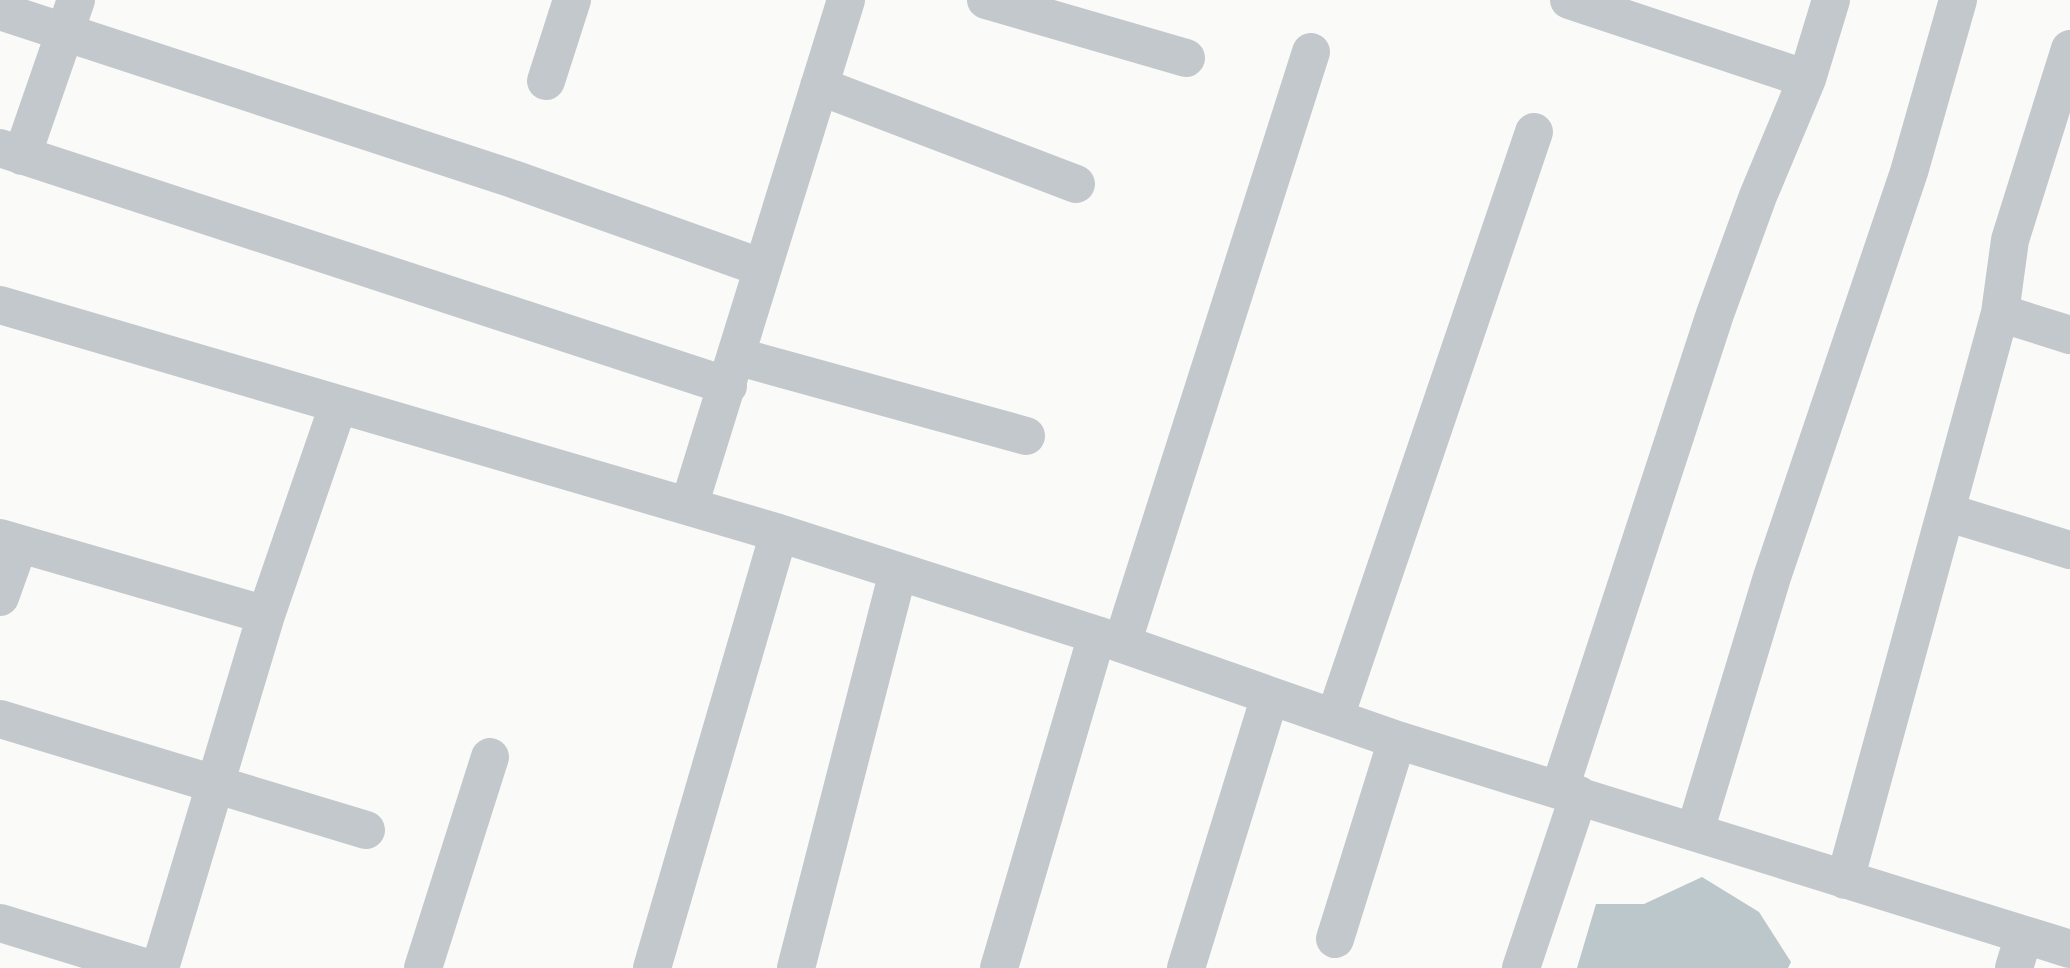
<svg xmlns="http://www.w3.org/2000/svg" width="2070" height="968" font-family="'Noto Sans',sans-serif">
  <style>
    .water { fill: #bcc7cc }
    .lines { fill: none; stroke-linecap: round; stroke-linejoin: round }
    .minor { stroke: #c3c8cc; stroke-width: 38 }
  </style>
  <rect width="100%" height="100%" fill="#fafaf8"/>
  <path class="water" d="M 1702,877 L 1759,912 L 1791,962 L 1788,968 L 1577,968 L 1596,904 L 1644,904 Z"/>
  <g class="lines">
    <path class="minor" d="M 986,0 L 1186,58
      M 1569,0 L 1807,79
      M 0,11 L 513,179 L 763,268
      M 546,81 L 572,0
      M 819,86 L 1076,184
      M 0,148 L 728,386
      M 22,156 L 76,0
      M 0,305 L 779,533 L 1097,635 L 1397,740 L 2070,949
      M 2000,313 L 2070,335
      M 736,356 L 1026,436
      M 689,506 L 846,0
      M 1946,512 L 2070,550
      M 0,538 L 266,615
      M 0,597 L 19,544
      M 1122,644 L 1311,52
      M 1335,717 L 1534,132
      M 0,719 L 366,830
      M 1560,788 L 1715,314 L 1758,196 L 1807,79 L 1831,0
      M 1695,831 L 1772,577 L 1909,172 L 1958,0
      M 1845,880 L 2000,313 L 2010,240 L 2070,49
      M 0,923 L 147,968
      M 1335,939 L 1397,740
      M 160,968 L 266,615 L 338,406
      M 423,968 L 490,757
      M 652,968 L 779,533
      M 796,968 L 898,572
      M 999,968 L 1097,635
      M 1186,968 L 1270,696
      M 1521,968 L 1579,795
      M 2014,968 L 2024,935"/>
  </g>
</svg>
